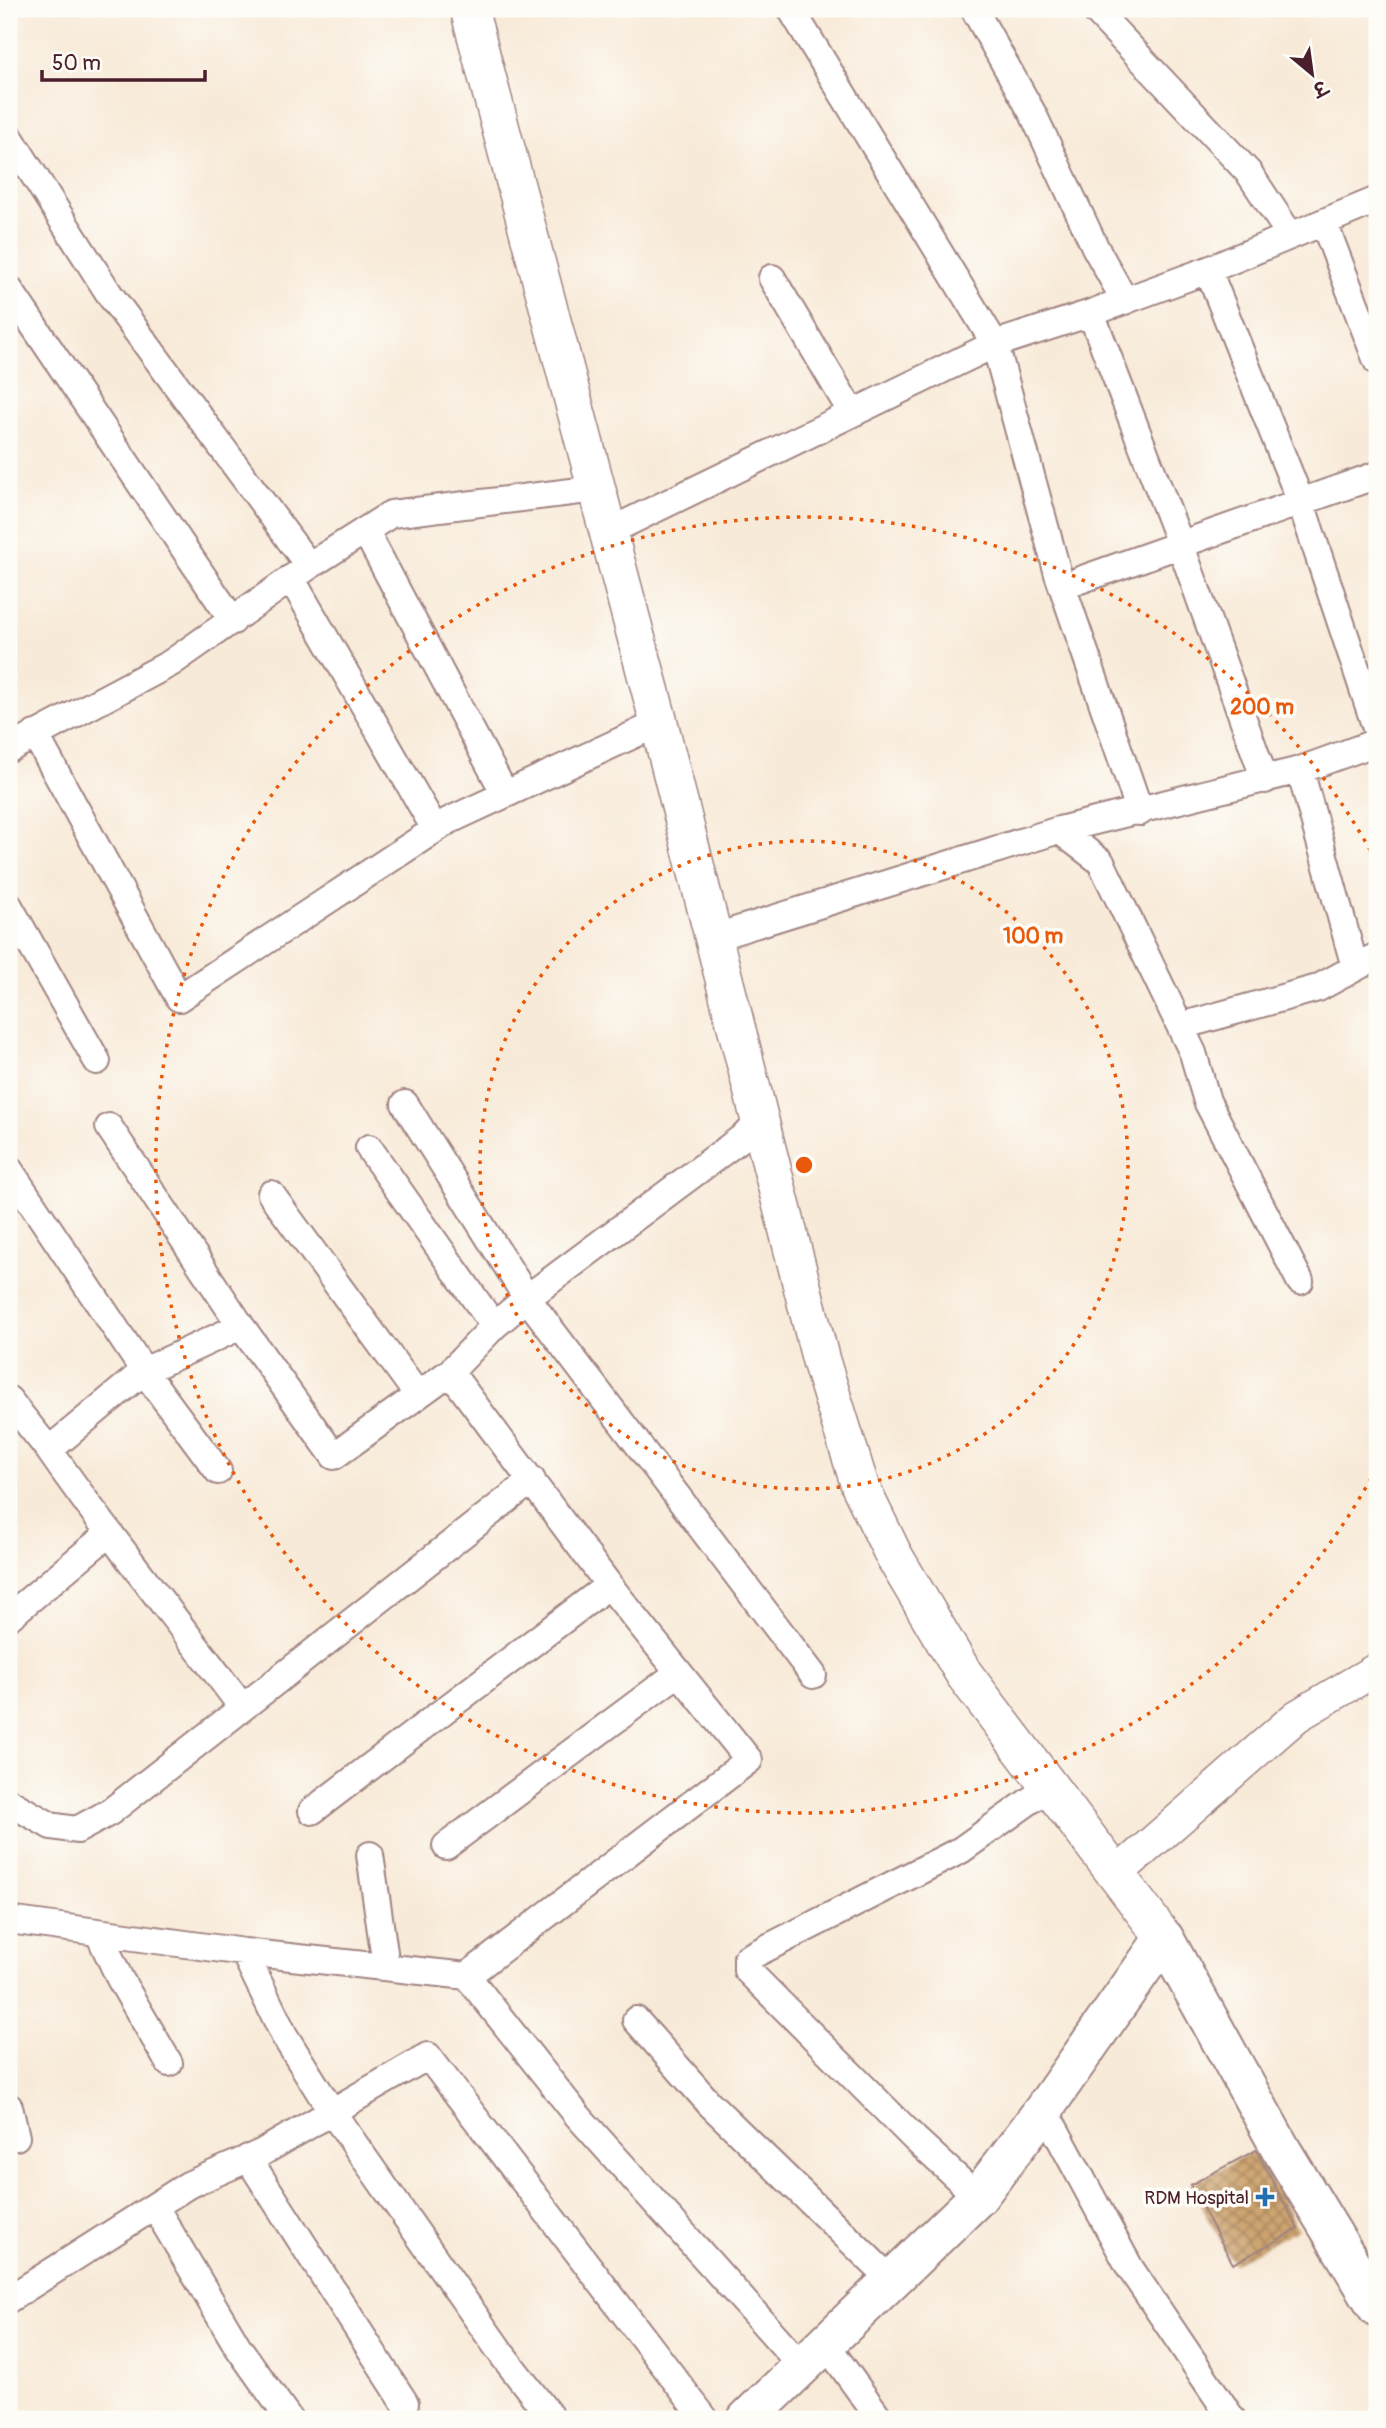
<svg xmlns="http://www.w3.org/2000/svg" width="1386" height="2428" font-family="Pangolin,'Playpen Sans Deva',sans-serif">
  <style>
    .building { fill: url(#building-cross-hatch) }
    .lines { fill: none; stroke-linecap: round; stroke-linejoin: round }
    .minor-casing { stroke: #a18482; stroke-width: 30 }
    .tertiary-casing { stroke: #a18482; stroke-width: 35 }
    .secondary-casing { stroke: #a18482; stroke-width: 40 }
    .primary-casing { stroke: #a18482; stroke-width: 42 }
    .minor { stroke: #fff; stroke-width: 26 }
    .tertiary { stroke: #fff; stroke-width: 32 }
    .secondary { stroke: #fff; stroke-width: 37 }
    .primary { stroke: #fff; stroke-width: 38 }
    .ring { fill: none; stroke: #e8590c; stroke-width: 3.5; stroke-dasharray: 3.5 7 }
    .poi-dot { fill: #1f6fb2; stroke: #fdfcf7; stroke-width: 2.5 }
    .labels { text-anchor: middle; stroke-width: 7; stroke-linejoin: round; paint-order: stroke }
    .poi-label { font-size: 19px; fill: #4a1f2b; stroke: #fdfcf7; text-anchor: end }
    .centre { fill: #e8590c; stroke: #fdfcf7; stroke-width: 3.5 }
    .ring-label { font-size: 21px; text-anchor: middle; font-weight: bold; fill: #e8590c; stroke: #fdfcf7; stroke-width: 7; stroke-linejoin: round; paint-order: stroke }
  </style>
  <defs>
    <pattern id="building-cross-hatch" width="8" height="8" patternUnits="userSpaceOnUse" patternTransform="scale(1.75)"><rect width="8" height="8" fill="#cea571"/><path d="M0 0l8 8M0 8l8-8" fill="none" stroke="#a9865d"/></pattern>
  </defs>
  <rect width="100%" height="100%" fill="#fdfcf7"/>
  <filter id="ink" filterUnits="userSpaceOnUse"><feTurbulence type="fractalNoise" baseFrequency=".0143" numOctaves="2"/><feDisplacementMap in="SourceGraphic" scale="14" xChannelSelector="R" yChannelSelector="G"/><feConvolveMatrix kernelMatrix="1 2 1 2 8 2 1 2 1" color-interpolation-filters="sRGB"/></filter>
  <filter id="wash" filterUnits="userSpaceOnUse"><feTurbulence type="fractalNoise" baseFrequency=".00686" numOctaves="4" result="noise"/><feDisplacementMap in="SourceGraphic" scale="28" xChannelSelector="R" yChannelSelector="G"/><feGaussianBlur stdDeviation="1.57" result="paint"/><feColorMatrix in="noise" values="0 0 0 0 0 0 0 0 0 0 0 0 0 0 0 0 0 1.4 0 .05"/><feComposite in="paint" operator="in"/></filter>
  <g filter="url(#wash)">
    <rect width="100%" height="100%" fill="#f8ead8"/>
    <g id="blocks">
      <path class="building" d="M 1256,2150 L 1298,2229 L 1233,2264 L 1190,2185 Z"/>
    </g>
  </g>
  <g filter="url(#ink)">
    <use href="#blocks" fill-opacity="0" stroke="#a18482" stroke-width="2"/>
    <g class="lines">
      <defs>
        <path id="minor" d="M 791,9 L 995,344 L 1058,574 L 1140,812
          M 974,9 L 1033,114 L 1095,247 L 1125,301
          M 1094,9 L 1249,173 L 1290,235
          M 9,136 L 110,295 L 309,566
          M 1324,223 L 1377,361
          M 1208,270 L 1300,500 L 1377,731
          M 772,278 L 852,413
          M 9,289 L 233,621
          M 1091,313 L 1181,546 L 1265,780
          M 366,532 L 505,794
          M 608,532 L 995,344 L 1091,313 L 1208,270 L 1377,200
          M 291,578 L 435,829
          M 1080,580 L 1377,475
          M 35,734 L 179,998 L 448,821 L 659,723
          M 9,749 L 171,663 L 309,566 L 391,514 L 596,489
          M 1300,770 L 1355,967
          M 1059,830 L 1101,862 L 1193,1053 L 1207,1101 L 1300,1281
          M 9,906 L 97,1061
          M 712,938 L 1059,830 L 1300,770 L 1377,742
          M 1181,1026 L 1318,988 L 1377,956
          M 405,1104 L 527,1298 L 813,1675
          M 109,1127 L 241,1326
          M 369,1148 L 494,1326
          M 9,1169 L 144,1371 L 218,1471
          M 271,1194 L 417,1394
          M 9,1400 L 49,1450 L 144,1371 L 241,1326 L 334,1456 L 450,1372
          M 49,1450 C 110,1538 178,1621 242,1707
          M 9,1617 L 108,1534
          M 9,1802 L 51,1826 L 77,1830 L 110,1812 L 532,1480
          M 312,1811 L 609,1585
          M 446,1846 L 678,1673
          M 370,1855 L 386,1966
          M 9,1920 L 244,1952 L 467,1976 L 577,2115 L 801,2365
          M 98,1932 L 120,1979 L 169,2063
          M 244,1952 L 284,2035 L 332,2112 L 504,2357 L 552,2419
          M 467,1976 L 749,1760 L 609,1585 L 450,1372 L 494,1326 L 527,1298 L 759,1125
          M 636,2020 L 709,2103 L 891,2280
          M 9,2107 L 16,2137
          M 1044,2109 L 1130,2268 L 1232,2419
          M 248,2158 L 405,2403
          M 978,2197 L 915,2139 L 747,1970 L 747,1958 L 961,1850 L 1049,1787
          M 155,2207 L 238,2347 L 289,2419
          M 9,2299 L 188,2185 L 261,2153 L 428,2056 L 705,2419
          M 826,2344 L 880,2419"/>
        <path id="tertiary" d="M 1115,1875 L 1297,1716 L 1377,1669"/>
        <path id="secondary" d="M 469,9 L 659,723 L 821,1361 L 860,1486 L 894,1556 L 964,1674 L 1164,1938"/>
        <path id="primary" d="M 747,2419 L 978,2197 L 1044,2109 L 1164,1938 L 1281,2149 L 1377,2307"/>
      </defs>
      <use href="#minor" class="minor-casing"/>
      <use href="#tertiary" class="tertiary-casing"/>
      <use href="#secondary" class="secondary-casing"/>
      <use href="#primary" class="primary-casing"/>
      <use href="#minor" class="minor"/>
      <use href="#tertiary" class="tertiary"/>
      <use href="#secondary" class="secondary"/>
      <use href="#primary" class="primary"/>
    </g>
  </g>
  <g class="ring">
    <circle cx="804" cy="1165" r="324"/>
    <path d="M1376 1469A648 648 0 1 1 1376 861"/>
  </g>
  <path class="poi-dot" d="M1261.5 2186.5h7v7h7v7h-7v7h-7v-7h-7v-7h7z"/>
  <g class="labels">
    <g class="poi-label">
      <text x="1249" y="2204">RDM Hospital</text>
    </g>
  </g>
  <circle cx="804" cy="1165" r="10" class="centre"/>
  <g class="ring-label">
    <text x="1262" y="714">200 m</text>
    <text x="1033" y="943">100 m</text>
  </g>
  <rect width="1386" height="2428" fill="none" stroke="#fdfcf7" stroke-width="35"/>
  <g transform="translate(1312 74) rotate(151)" stroke="#fdfcf7" stroke-width="5" paint-order="stroke">
  <path d="M0-5L12 26L0 18L-12 26Z" fill="#4a1f2b"/>
  <text y="-10" font-size="19" font-weight="bold" text-anchor="middle" fill="#4a1f2b">उ</text>
  </g>
  <path d="M42 70v10h163v-10" fill="none" stroke="#4a1f2b" stroke-width="3.5"/>
  <text x="52" y="70" font-size="21" fill="#4a1f2b" stroke="#fdfcf7" stroke-width="5" paint-order="stroke">50 m</text>
</svg>
